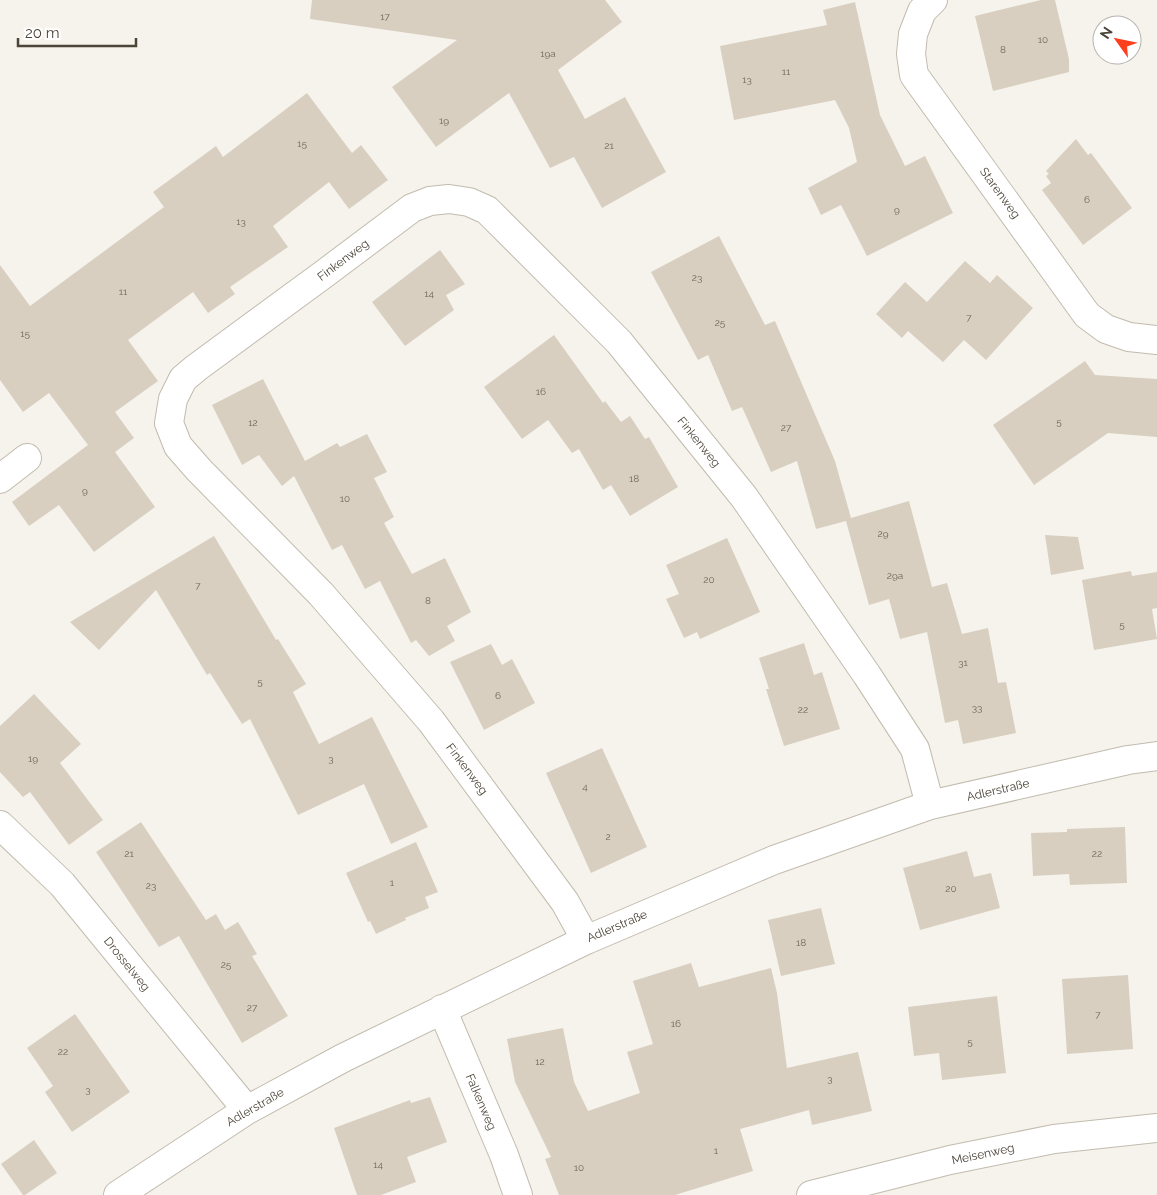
<svg xmlns="http://www.w3.org/2000/svg" width="1157" height="1195" font-family="Raleway,sans-serif">
  <style>
    .building { fill: #d8cfc1 }
    .lines { fill: none; stroke-linecap: round; stroke-linejoin: round }
    .minor-casing { stroke: #c2bbae; stroke-width: 30 }
    .minor { stroke: #fff; stroke-width: 28 }
    .labels { text-anchor: middle; stroke-width: 5; stroke-linejoin: round; paint-order: stroke }
    .number-label { font-size: 10px; fill: #6e675b }
    .street-label { font-size: 12px; fill: #4b4439; stroke: #fff }
  </style>
  <rect width="100%" height="100%" fill="#f6f3ec"/>
  <path class="building" d="M 312,0 L 605,0 L 622,22 L 558,70 L 585,119 L 625,97 L 666,172 L 602,208 L 574,157 L 550,168 L 509,93 L 436,147 L 392,87 L 457,40 L 310,19 Z
    M 1041,0 L 1055,0 L 1069,59 L 1069,72 L 993,91 L 975,16 Z
    M 855,2 L 880,115 L 905,166 L 925,156 L 953,213 L 867,256 L 841,205 L 821,215 L 808,188 L 857,162 L 849,128 L 835,100 L 734,120 L 720,46 L 827,25 L 823,10 Z
    M 307,93 L 352,153 L 361,145 L 388,180 L 349,209 L 329,182 L 273,226 L 288,247 L 230,287 L 235,294 L 208,313 L 193,292 L 128,340 L 158,381 L 115,412 L 134,438 L 115,452 L 155,507 L 94,552 L 59,505 L 29,526 L 12,502 L 88,445 L 49,393 L 23,412 L 0,380 L 0,265 L 30,306 L 164,207 L 153,192 L 216,146 L 223,157 Z
    M 1076,139 L 1088,155 L 1091,153 L 1132,208 L 1083,245 L 1042,190 L 1051,183 L 1046,176 L 1049,174 L 1046,171 Z
    M 719,236 L 765,325 L 775,321 L 835,461 L 851,518 L 909,501 L 932,587 L 947,583 L 962,634 L 988,628 L 998,683 L 1006,682 L 1016,733 L 963,744 L 958,720 L 945,723 L 927,632 L 900,639 L 889,599 L 869,605 L 846,521 L 816,529 L 797,461 L 771,472 L 742,407 L 732,411 L 708,355 L 698,360 L 651,272 Z
    M 440,250 L 465,284 L 446,295 L 454,310 L 405,346 L 372,302 Z
    M 965,261 L 990,283 L 997,275 L 1033,308 L 986,360 L 964,340 L 943,362 L 908,331 L 902,338 L 876,314 L 905,282 L 927,302 Z
    M 554,335 L 603,403 L 605,401 L 621,422 L 630,416 L 645,439 L 649,437 L 678,487 L 630,516 L 611,485 L 603,490 L 579,449 L 572,453 L 548,420 L 522,439 L 484,387 Z
    M 1085,361 L 1095,375 L 1157,379 L 1157,437 L 1108,433 L 1034,485 L 993,425 Z
    M 263,379 L 305,461 L 337,443 L 340,447 L 367,434 L 387,472 L 374,478 L 394,517 L 384,523 L 412,574 L 445,558 L 471,612 L 447,626 L 455,641 L 429,656 L 416,640 L 411,643 L 380,581 L 365,589 L 342,545 L 332,550 L 294,476 L 282,486 L 259,455 L 242,465 L 212,405 Z
    M 1045,535 L 1078,537 L 1084,569 L 1051,575 Z
    M 214,536 L 276,640 L 278,639 L 306,684 L 293,692 L 319,744 L 372,717 L 428,827 L 391,844 L 364,784 L 298,815 L 250,719 L 242,724 L 210,673 L 207,675 L 156,590 L 99,650 L 70,622 Z
    M 727,538 L 760,612 L 700,639 L 697,632 L 684,638 L 666,599 L 679,594 L 666,565 Z
    M 1131,571 L 1132,576 L 1157,572 L 1157,608 L 1152,609 L 1157,639 L 1094,650 L 1082,580 Z
    M 804,643 L 814,675 L 822,672 L 840,729 L 784,746 L 766,689 L 769,689 L 759,658 Z
    M 491,644 L 502,665 L 512,659 L 535,703 L 484,730 L 450,662 Z
    M 34,694 L 81,744 L 60,763 L 103,820 L 69,845 L 30,792 L 23,797 L 0,772 L 0,726 Z
    M 602,748 L 647,847 L 591,873 L 546,773 Z
    M 141,822 L 206,920 L 216,914 L 225,930 L 238,922 L 257,954 L 252,956 L 288,1016 L 242,1043 L 179,936 L 159,947 L 96,852 Z
    M 1125,827 L 1127,883 L 1070,885 L 1069,874 L 1033,876 L 1031,833 L 1067,832 L 1067,829 Z
    M 416,842 L 438,892 L 425,897 L 429,908 L 405,918 L 406,920 L 376,934 L 370,921 L 368,922 L 346,873 Z
    M 967,851 L 974,877 L 991,873 L 1000,908 L 920,930 L 903,868 Z
    M 821,908 L 835,964 L 781,976 L 768,920 Z
    M 691,963 L 699,987 L 771,968 L 777,993 L 787,1068 L 858,1052 L 872,1111 L 812,1125 L 809,1110 L 740,1129 L 753,1171 L 675,1195 L 559,1195 L 545,1159 L 551,1157 L 515,1082 L 507,1039 L 563,1028 L 574,1082 L 588,1111 L 640,1093 L 627,1052 L 653,1044 L 633,981 Z
    M 1128,975 L 1133,1049 L 1067,1054 L 1062,979 Z
    M 997,996 L 1006,1073 L 942,1080 L 939,1053 L 914,1056 L 908,1007 Z
    M 75,1014 L 130,1092 L 72,1132 L 45,1092 L 53,1086 L 27,1048 Z
    M 430,1097 L 447,1142 L 407,1157 L 416,1182 L 381,1195 L 357,1195 L 334,1128 L 410,1100 L 411,1103 Z
    M 34,1140 L 57,1173 L 25,1195 L 23,1195 L 1,1164 Z"/>
  <g class="lines">
    <defs>
      <path id="minor" d="M 933,0 L 922,11 L 913,34 L 911,54 L 914,75 L 1087,315 L 1106,329 L 1129,337 L 1157,340
        M 0,479 L 27,458
        M 0,825 L 62,884 L 247,1110
        M 586,940 L 565,902 L 431,721 L 321,594 L 199,470 L 178,446 L 169,423 L 173,399 L 183,379 L 196,368 L 324,274 L 412,208 L 430,201 L 449,199 L 469,202 L 487,210 L 619,342 L 744,497 L 867,675 L 915,749 L 930,805
        M 442,1009 L 504,1155 L 518,1195
        M 118,1195 L 247,1110 L 343,1058 L 586,940 L 774,860 L 930,805 L 1128,760 L 1157,756
        M 811,1195 L 950,1160 L 1054,1139 L 1157,1128"/>
    </defs>
    <use href="#minor" class="minor-casing"/>
    <use href="#minor" class="minor"/>
  </g>
  <g class="labels">
    <g class="number-label">
      <text x="385" y="20">17</text>
      <text x="1043" y="43">10</text>
      <text x="1003" y="53">8</text>
      <text x="548" y="57">19a</text>
      <text x="786" y="75">11</text>
      <text x="747" y="83">13</text>
      <text x="444" y="124">19</text>
      <text x="302" y="147">15</text>
      <text x="609" y="149">21</text>
      <text x="1087" y="203">6</text>
      <text x="897" y="213">9</text>
      <text x="241" y="225">13</text>
      <text x="697" y="281">23</text>
      <text x="123" y="295">11</text>
      <text x="429" y="297">14</text>
      <text x="969" y="321">7</text>
      <text x="720" y="326">25</text>
      <text x="25" y="337">15</text>
      <text x="541" y="395">16</text>
      <text x="1059" y="425">5</text>
      <text x="253" y="426">12</text>
      <text x="786" y="431">27</text>
      <text x="634" y="482">18</text>
      <text x="85" y="494">9</text>
      <text x="345" y="502">10</text>
      <text x="883" y="537">29</text>
      <text x="895" y="579">29a</text>
      <text x="709" y="583">20</text>
      <text x="198" y="589">7</text>
      <text x="428" y="604">8</text>
      <text x="1122" y="628">5</text>
      <text x="963" y="666">31</text>
      <text x="260" y="685">5</text>
      <text x="498" y="699">6</text>
      <text x="977" y="711">33</text>
      <text x="803" y="713">22</text>
      <text x="33" y="762">19</text>
      <text x="331" y="762">3</text>
      <text x="585" y="790">4</text>
      <text x="608" y="840">2</text>
      <text x="129" y="857">21</text>
      <text x="1097" y="857">22</text>
      <text x="392" y="886">1</text>
      <text x="151" y="889">23</text>
      <text x="951" y="892">20</text>
      <text x="801" y="946">18</text>
      <text x="226" y="968">25</text>
      <text x="252" y="1011">27</text>
      <text x="1098" y="1018">7</text>
      <text x="676" y="1027">16</text>
      <text x="970" y="1045">5</text>
      <text x="63" y="1055">22</text>
      <text x="540" y="1065">12</text>
      <text x="830" y="1082">3</text>
      <text x="88" y="1093">3</text>
      <text x="716" y="1154">1</text>
      <text x="378" y="1168">14</text>
      <text x="579" y="1171">10</text>
    </g>
    <g class="street-label">
      <text transform="translate(1000 193) rotate(54)" y="4">Starenweg</text>
      <text transform="translate(343 260) rotate(-37)" y="4">Finkenweg</text>
      <text transform="translate(699 442) rotate(51)" y="4">Finkenweg</text>
      <text transform="translate(467 769) rotate(53)" y="4">Finkenweg</text>
      <text transform="translate(998 790) rotate(-13)" y="4">Adlerstraße</text>
      <text transform="translate(617 926) rotate(-23)" y="4">Adlerstraße</text>
      <text transform="translate(127 964) rotate(51)" y="4">Drosselweg</text>
      <text transform="translate(481 1102) rotate(67)" y="4">Falkenweg</text>
      <text transform="translate(255 1107) rotate(-30)" y="4">Adlerstraße</text>
      <text transform="translate(983 1154) rotate(-12)" y="4">Meisenweg</text>
    </g>
  </g>
  <g transform="translate(1117 40) rotate(303)"><circle r="24" fill="#ffffff" stroke="#b7b4b0"/>
  <path d="M0-4L9 19L0 12L-9 19Z" fill="#fc3f1d"/>
  <text y="-8" font-size="14" font-weight="bold" text-anchor="middle" fill="#4b4439">N</text>
  </g>
  <path d="M18 38v8h118v-8" fill="none" stroke="#4b4439" stroke-width="2.5"/>
  <text x="25" y="38" font-size="15" fill="#4b4439" stroke="#ffffff" stroke-width="4" paint-order="stroke">20 m</text>
</svg>
